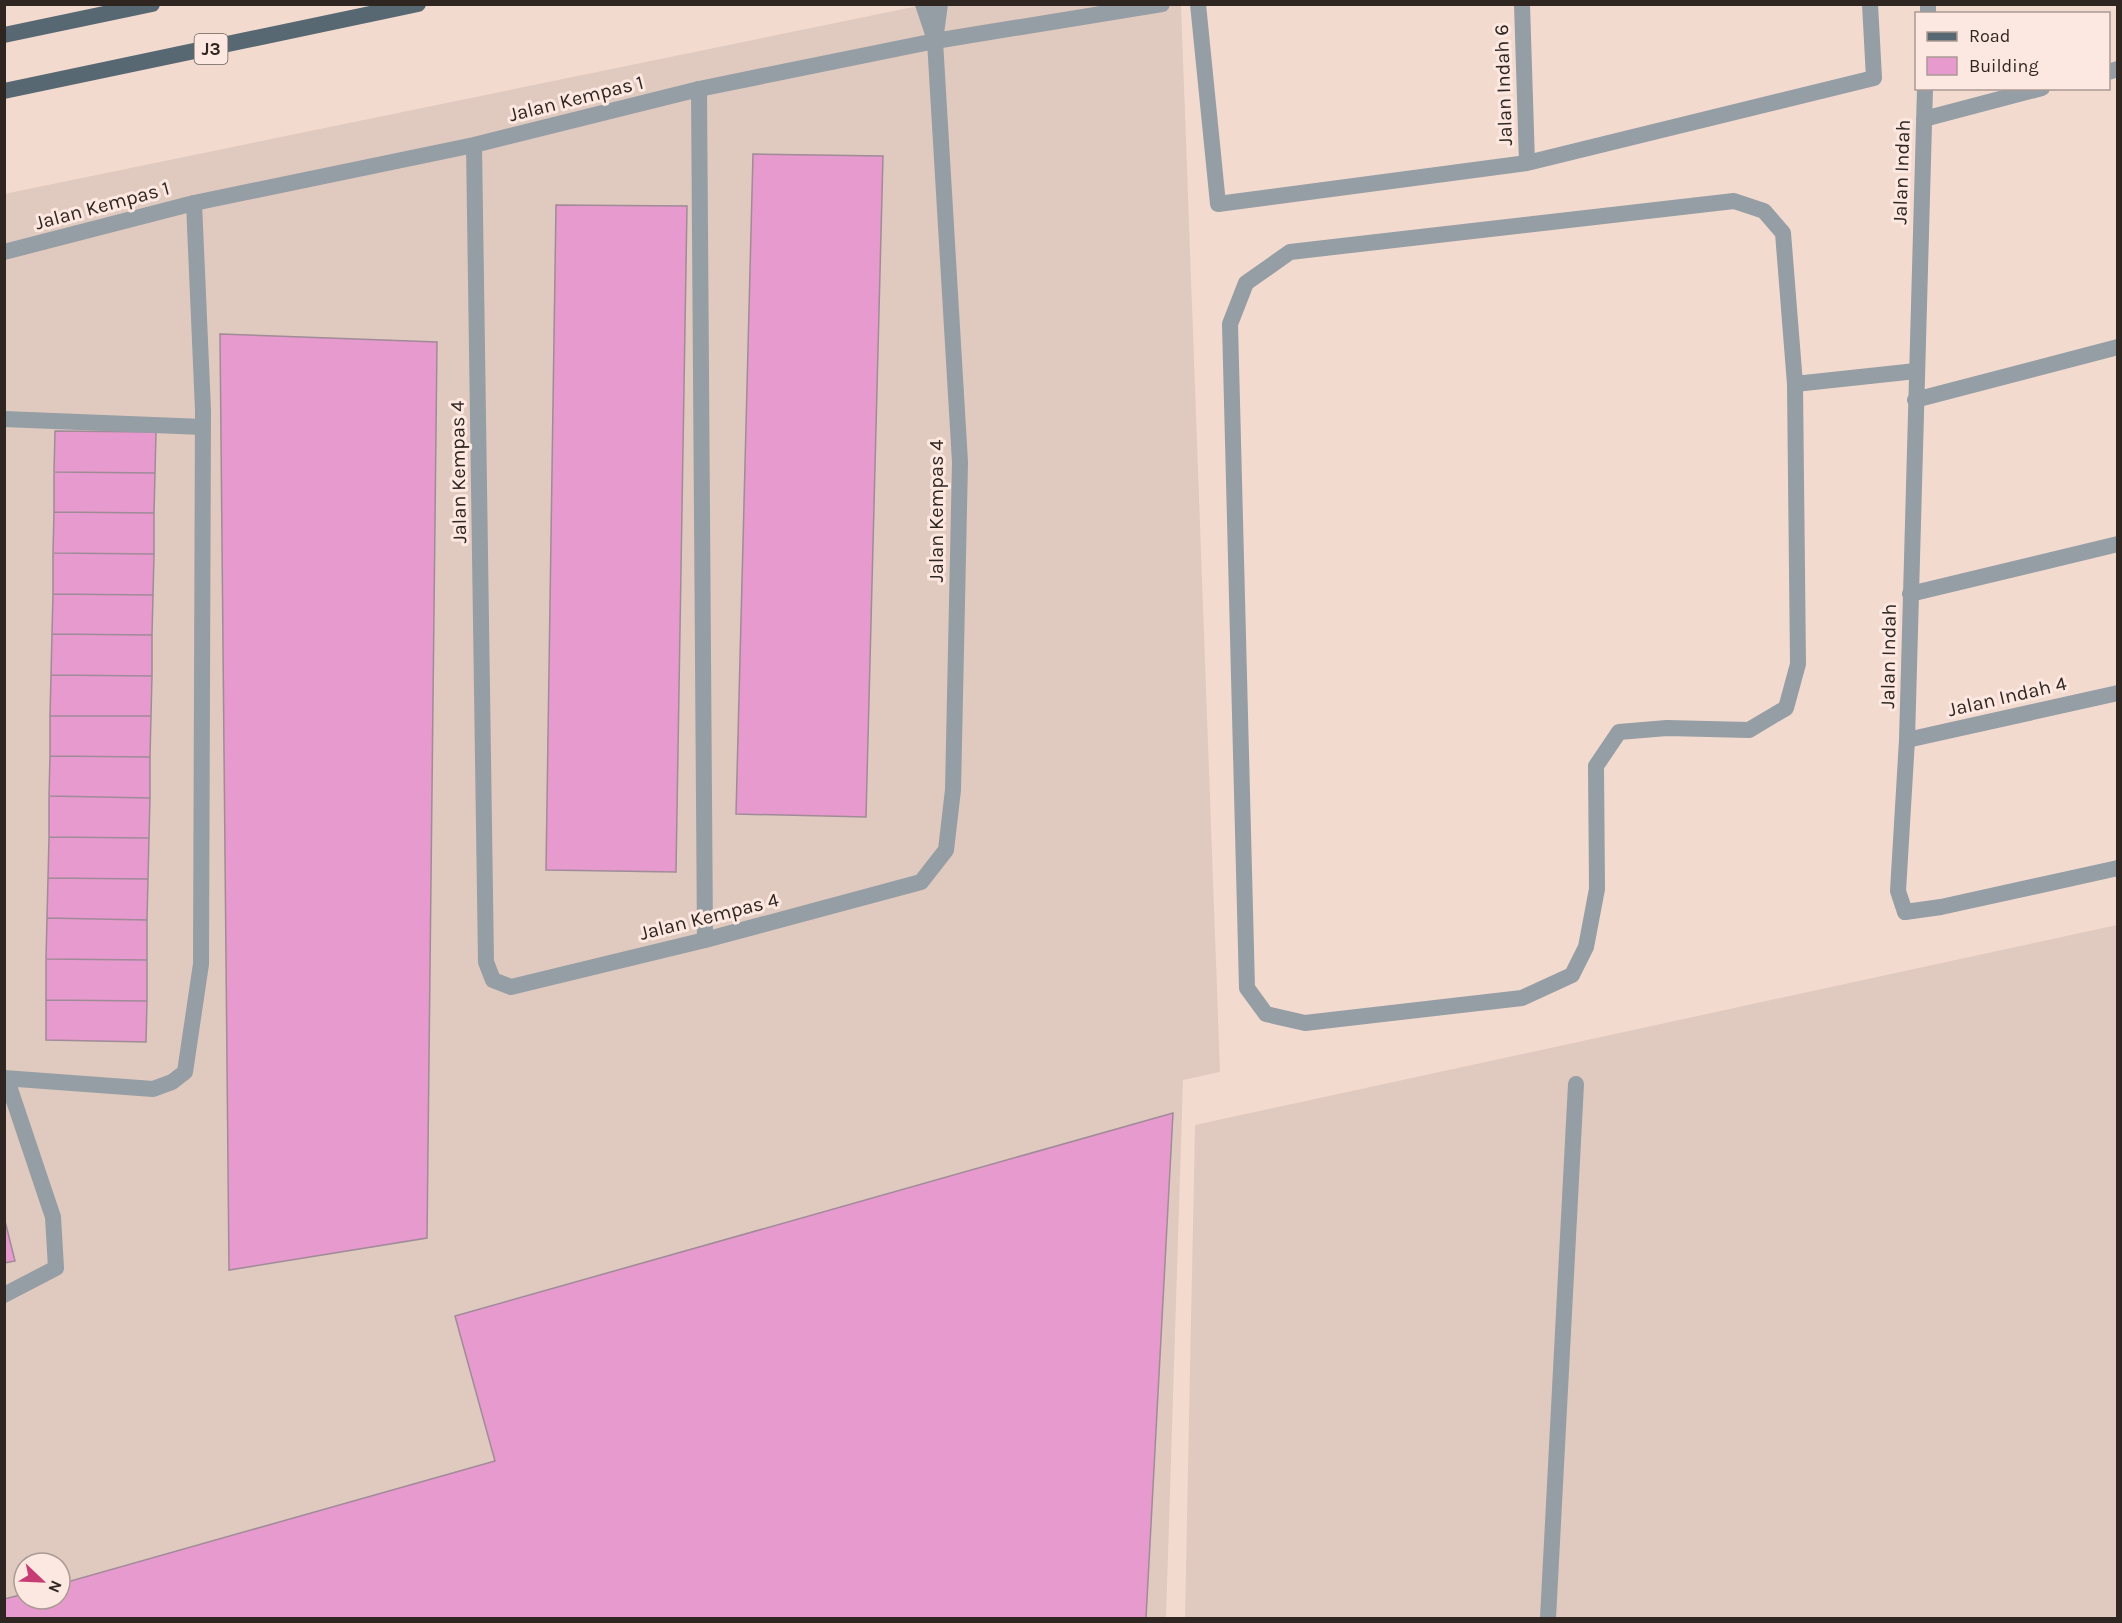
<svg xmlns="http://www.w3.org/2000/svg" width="2122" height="1623" font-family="Karla,sans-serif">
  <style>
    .industrial { fill: #e0c9be; fill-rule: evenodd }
    .building { fill: #e69acd; stroke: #a08b98; stroke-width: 1.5 }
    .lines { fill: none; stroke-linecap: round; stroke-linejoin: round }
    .service { stroke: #949ea4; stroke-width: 16 }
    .minor { stroke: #949ea4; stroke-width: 16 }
    .primary { stroke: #576872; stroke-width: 16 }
    .labels { text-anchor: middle; stroke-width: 6; stroke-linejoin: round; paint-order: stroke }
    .shield { fill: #fce8e0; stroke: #6c605b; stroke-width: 1.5 }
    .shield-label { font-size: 18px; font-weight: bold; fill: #2f2622 }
    .street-label { font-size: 20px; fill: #2f2622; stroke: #fce8e0 }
  </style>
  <rect width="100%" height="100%" fill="#f3dacf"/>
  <path class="industrial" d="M 923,5 L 1181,5 L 1220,1072 L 1183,1080 L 1166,1618 L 5,1618 L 4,194 ZM 24,1563 L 60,1563 L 60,1599 L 24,1599 Z
    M 2117,925 L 2117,1618 L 1185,1618 L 1195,1125 Z"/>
  <path class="building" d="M 753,154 L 883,156 L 866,817 L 736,814 Z
    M 556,205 L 687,206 L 676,872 L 546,870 Z
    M 220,334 L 437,342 L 427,1238 L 229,1270 Z
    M 55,431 L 156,432 L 155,473 L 54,472 Z
    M 54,472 L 155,473 L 154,513 L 54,512 Z
    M 54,512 L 154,513 L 154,554 L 53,553 Z
    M 53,553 L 154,554 L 153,595 L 53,594 Z
    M 53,594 L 153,595 L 152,635 L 52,634 Z
    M 52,634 L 152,635 L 152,676 L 51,675 Z
    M 51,675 L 152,676 L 151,716 L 50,716 Z
    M 50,716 L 151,716 L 150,757 L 50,756 Z
    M 50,756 L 150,757 L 150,798 L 49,796 Z
    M 49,796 L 150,798 L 149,838 L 49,837 Z
    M 49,837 L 149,838 L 148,879 L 48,878 Z
    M 48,878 L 148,879 L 147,920 L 47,918 Z
    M 47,918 L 147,920 L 147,960 L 46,959 Z
    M 46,959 L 147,960 L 147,1001 L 46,1000 Z
    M 46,1000 L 147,1001 L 146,1042 L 46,1040 Z
    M 1173,1113 L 1146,1618 L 4,1618 L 4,1599 L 24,1594 L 24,1599 L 60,1599 L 60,1584 L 495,1461 L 455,1316 Z
    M 4,1217 L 15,1261 L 4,1263 Z"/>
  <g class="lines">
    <path class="service" d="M 1198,4 L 1218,204 L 1527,163 L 1874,78 L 1870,4
      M 1522,4 L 1527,163
      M 699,89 L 705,940
      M 1734,201 L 1764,211 L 1783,233 L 1795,384 L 1798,664 L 1786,708 L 1749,730 L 1667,728 L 1619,732 L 1596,766 L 1597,889 L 1586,947 L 1572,975 L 1522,998 L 1305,1023 L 1266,1014 L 1247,988 L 1230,324 L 1246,283 L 1290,252 Z
      M 1795,384 L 1916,371
      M 4,419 L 203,427
      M 1910,594 L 2118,544
      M 1905,912 L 1941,907 L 2118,868
      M 4,1078 L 153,1089 L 172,1082 L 185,1072 L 201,964 L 203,410 L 194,203
      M 4,1295 L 56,1268 L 53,1217 L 7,1080
      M 1548,1618 L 1576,1084"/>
    <path class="minor" d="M 923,4 L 934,37
      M 1928,14 L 1928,4
      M 2108,72 L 2118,69
      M 1924,119 L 2042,88
      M 474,145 L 486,962 L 493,980 L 511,987 L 705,940 L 921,882 L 946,850 L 953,790 L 960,462 L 935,41 L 940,4
      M 4,252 L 194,203 L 474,145 L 699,89 L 935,41 L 1162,4
      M 1915,400 L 2118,347
      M 1907,740 L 2118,693
      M 1905,912 L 1898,891 L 1907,740 L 1925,88"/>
    <path class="primary" d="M 4,35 L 152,4
      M 4,91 L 418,4"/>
  </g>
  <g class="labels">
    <rect class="shield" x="194.5" y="34" width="33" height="30" rx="4.5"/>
    <g class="shield-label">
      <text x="211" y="55">J3</text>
    </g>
    <g class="street-label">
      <text transform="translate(1503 85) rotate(-92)" y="7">Jalan Indah 6</text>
      <text transform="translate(576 98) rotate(-14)" y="7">Jalan Kempas 1</text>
      <text transform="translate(1901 172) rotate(-88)" y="7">Jalan Indah</text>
      <text transform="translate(102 205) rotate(-15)" y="7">Jalan Kempas 1</text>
      <text transform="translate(458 472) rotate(-91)" y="7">Jalan Kempas 4</text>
      <text transform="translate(936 511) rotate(-90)" y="7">Jalan Kempas 4</text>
      <text transform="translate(1888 656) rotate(-89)" y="7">Jalan Indah</text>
      <text transform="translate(2007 696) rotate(-13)" y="7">Jalan Indah 4</text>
      <text transform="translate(709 916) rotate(-14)" y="7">Jalan Kempas 4</text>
    </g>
  </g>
  <rect width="2122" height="1623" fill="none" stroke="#2f2622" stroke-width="12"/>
  <rect x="1915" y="12" width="195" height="78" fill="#fce8e0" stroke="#aa9a94" stroke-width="1.5"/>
  <rect x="1927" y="32" width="30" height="9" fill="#576872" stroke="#aa9a94" stroke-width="1.5"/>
  <text x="1969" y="42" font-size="18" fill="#2f2622">Road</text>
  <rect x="1927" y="57" width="30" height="18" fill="#e69acd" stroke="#aa9a94" stroke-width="1.5"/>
  <text x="1969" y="72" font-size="18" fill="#2f2622">Building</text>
  <g transform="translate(42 1581) rotate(113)"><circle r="28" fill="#fce8e0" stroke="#aa9a94" stroke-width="1.5"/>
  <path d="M0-4.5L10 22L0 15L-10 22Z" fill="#c73c73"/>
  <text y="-9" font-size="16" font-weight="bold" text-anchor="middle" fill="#2f2622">N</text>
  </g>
</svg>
